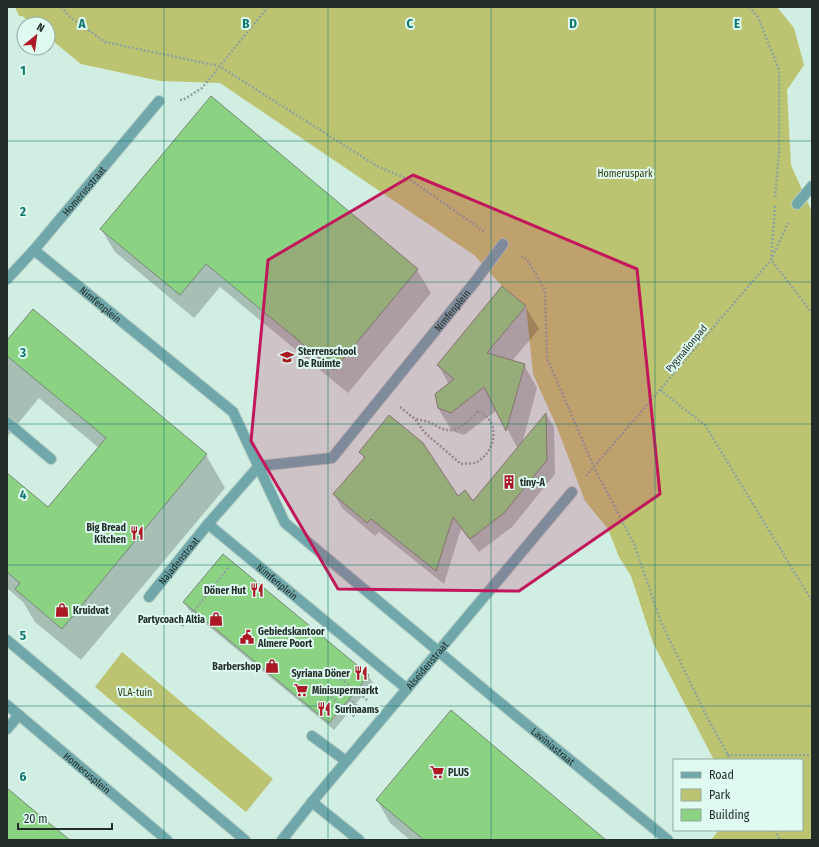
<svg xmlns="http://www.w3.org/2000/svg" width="819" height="847" font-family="'Fira Sans Condensed',sans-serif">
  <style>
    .green { fill: #bdc471 }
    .shadow { fill: #0003 }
    .building { fill: #8bd283; stroke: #788876 }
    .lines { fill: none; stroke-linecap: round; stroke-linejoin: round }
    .lane-casing { stroke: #b2cbc2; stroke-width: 12 }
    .street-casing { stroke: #b2cbc2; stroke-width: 12 }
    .path { stroke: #8ea49c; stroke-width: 2.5; stroke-dasharray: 2 2; stroke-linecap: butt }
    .lane { stroke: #6fa7aa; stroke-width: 10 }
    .street { stroke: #6fa7aa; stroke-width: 10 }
    .marked { fill: #c2185b; fill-opacity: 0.2; stroke: #c2185b; stroke-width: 3; stroke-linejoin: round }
    .grid { fill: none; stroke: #0f766e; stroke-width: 1; stroke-opacity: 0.55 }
    .labels { text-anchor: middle; stroke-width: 4; stroke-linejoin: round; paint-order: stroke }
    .park-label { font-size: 10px; fill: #323507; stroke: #dffbf1 }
    .street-label { font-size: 10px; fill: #222d29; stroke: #dffbf1 }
    .poi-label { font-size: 10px; font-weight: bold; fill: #222d29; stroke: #dffbf1; text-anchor: start }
    .grid-label { font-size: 13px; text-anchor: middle; font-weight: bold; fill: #0f766e; stroke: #dffbf1; stroke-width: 4; stroke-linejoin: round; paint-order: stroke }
  </style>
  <rect width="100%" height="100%" fill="#d1eee3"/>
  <path class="green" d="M 15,7 L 777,7 L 794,28 L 804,65 L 787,90 L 791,165 L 812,212 L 812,840 L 711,840 L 719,830 L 802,830 L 802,760 L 714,760 L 653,643 L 631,576 L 619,557 L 608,529 L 585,501 L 556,425 L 533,374 L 526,306 L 502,286 L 474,255 L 220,83 L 160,81 L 81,64 L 48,37 L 48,24 L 32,24 L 22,16 L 19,16 Z
    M 122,652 L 273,779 L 246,812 L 95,687 Z"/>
  <path class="shadow" d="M 812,46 L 812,75 L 811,47 Z
    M 211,97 L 417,270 L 431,293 L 348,393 L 220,287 L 194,318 L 115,252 L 101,229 Z
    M 525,306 L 539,329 L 512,361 L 524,365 L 537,388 L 522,444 L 546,414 L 554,427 L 555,474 L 512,527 L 479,552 L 461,529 L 444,584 L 379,532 L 375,536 L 342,508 L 334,494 L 364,459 L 361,452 L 458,497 L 473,503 L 518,449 L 497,410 L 464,435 L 452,431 L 438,408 L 449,384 L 438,365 Z
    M 7,342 L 206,455 L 225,488 L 81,660 L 35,622 L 23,602 L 7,588 L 7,474 L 49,509 L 99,448 L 39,398 L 7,437 Z
    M 184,602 L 368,675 L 373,683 L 334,730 L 189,610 Z
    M 377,800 L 604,840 L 410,840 L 390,823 Z"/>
  <path class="building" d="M 211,96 L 418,269 L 334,370 L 206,264 L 180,295 L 100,229 Z
    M 502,286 L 526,306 L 487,353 L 525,364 L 506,431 L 484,387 L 451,413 L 438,408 L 435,394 L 454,379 L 437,365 Z
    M 33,309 L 207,454 L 62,629 L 15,589 L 20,583 L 7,572 L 7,473 L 48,507 L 106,438 L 7,356 L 7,340 Z
    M 546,413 L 547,460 L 504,513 L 470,539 L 453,517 L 436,571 L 371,519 L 367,523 L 333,494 L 365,457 L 359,452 L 389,415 L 423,443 L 458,496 L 465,490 L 473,501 Z
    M 223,554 L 369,675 L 329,723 L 183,602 Z
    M 451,710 L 606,840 L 424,840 L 376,800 Z
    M 7,788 L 44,819 L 70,840 L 7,840 Z"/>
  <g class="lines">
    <defs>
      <g id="lane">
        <path id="s1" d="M 149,597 L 208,524 L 407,689"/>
        <path d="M 7,640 L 245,840"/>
      </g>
      <g id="street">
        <path d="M 797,204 L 812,186"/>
        <path id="s2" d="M 34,250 L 233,412 L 285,523 L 487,692 L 668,840"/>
        <path id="s3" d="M 7,279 L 34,250 L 159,101"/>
        <path d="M 7,422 L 51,459"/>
        <path id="s4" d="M 208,524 L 259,466 L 332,458 L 474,283 L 503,244"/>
        <path id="s5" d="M 7,705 L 167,840"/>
        <path d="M 7,729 L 19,715"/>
        <path d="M 312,736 L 346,761"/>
        <path d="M 312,802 L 359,840"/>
        <path id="s6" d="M 282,840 L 312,802 L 572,492"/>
      </g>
    </defs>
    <use href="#lane" class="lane-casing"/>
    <use href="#street" class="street-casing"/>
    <path class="path" d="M 61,7 L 70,17 L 105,42 L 219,66 L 377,166 L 412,181 L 485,232
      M 749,7 L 758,17 L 779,70 L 779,154 L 775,197
      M 180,100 L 183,100 L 202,88 L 268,7
      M 775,206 L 771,260 L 812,313
      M 521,256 L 527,259 L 545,290 L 547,358 L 594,467 L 634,544 L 661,622 L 707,717 L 731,760
      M 660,390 L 705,425 L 812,601
      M 400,407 L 415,419 L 424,432 L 461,464 C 465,463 473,464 477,462 C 492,453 499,433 488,418 C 486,415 481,413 478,411 C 469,421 457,434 443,429 C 439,428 435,425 431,423 C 427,421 421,420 415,419
      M 586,476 L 771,260 L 788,223
      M 182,626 L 228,568
      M 338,676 L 368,701
      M 325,692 L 355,717
      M 349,699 L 361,709
      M 727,755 L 812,755
      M 775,830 L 780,840"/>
    <use href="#lane" class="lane"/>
    <use href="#street" class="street"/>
  </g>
  <path class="marked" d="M 413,175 L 637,269 L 660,494 L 519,591 L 338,589 L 251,441 L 268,260 Z"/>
  <path class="grid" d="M 164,7 L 164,840M 328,7 L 328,840M 491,7 L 491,840M 655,7 L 655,840M 7,141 L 812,141M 7,282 L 812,282M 7,424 L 812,424M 7,565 L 812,565M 7,706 L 812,706"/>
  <defs>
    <symbol id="school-bare" viewBox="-9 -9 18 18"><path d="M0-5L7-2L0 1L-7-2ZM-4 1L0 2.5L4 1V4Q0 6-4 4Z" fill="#ac1823" stroke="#dffbf1" stroke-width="2.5" paint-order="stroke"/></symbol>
    <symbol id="building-bare" viewBox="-9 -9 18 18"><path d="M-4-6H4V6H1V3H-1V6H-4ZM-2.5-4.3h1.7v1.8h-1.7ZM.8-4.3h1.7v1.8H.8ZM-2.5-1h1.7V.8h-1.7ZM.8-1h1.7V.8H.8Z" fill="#ac1823" stroke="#dffbf1" stroke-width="2.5" paint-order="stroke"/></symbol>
    <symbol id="restaurant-bare" viewBox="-9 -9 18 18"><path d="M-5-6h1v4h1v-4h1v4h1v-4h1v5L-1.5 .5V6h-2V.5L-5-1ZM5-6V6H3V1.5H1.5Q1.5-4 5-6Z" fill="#ac1823" stroke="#dffbf1" stroke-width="2.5" paint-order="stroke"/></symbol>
    <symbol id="shop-bare" viewBox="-9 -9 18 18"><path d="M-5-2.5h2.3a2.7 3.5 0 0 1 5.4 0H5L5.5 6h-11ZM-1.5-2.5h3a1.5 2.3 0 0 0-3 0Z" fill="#ac1823" stroke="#dffbf1" stroke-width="2.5" paint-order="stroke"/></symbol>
    <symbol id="civic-bare" viewBox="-9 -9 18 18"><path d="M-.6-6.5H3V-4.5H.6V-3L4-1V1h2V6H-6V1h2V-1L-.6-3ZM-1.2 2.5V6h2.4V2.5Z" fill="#ac1823" stroke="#dffbf1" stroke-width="2.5" paint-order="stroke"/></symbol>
    <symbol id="supermarket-bare" viewBox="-9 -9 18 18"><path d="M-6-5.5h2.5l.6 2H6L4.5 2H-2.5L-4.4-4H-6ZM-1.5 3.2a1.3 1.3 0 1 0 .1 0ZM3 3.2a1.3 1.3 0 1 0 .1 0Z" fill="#ac1823" stroke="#dffbf1" stroke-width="2.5" paint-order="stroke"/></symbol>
  </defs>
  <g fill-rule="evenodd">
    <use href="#school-bare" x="277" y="347" width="20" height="20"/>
    <use href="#building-bare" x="499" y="472" width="20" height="20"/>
    <use href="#restaurant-bare" x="127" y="523" width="20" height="20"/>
    <use href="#restaurant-bare" x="247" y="580" width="20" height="20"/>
    <use href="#shop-bare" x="52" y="600" width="20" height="20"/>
    <use href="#shop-bare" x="206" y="609" width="20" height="20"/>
    <use href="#civic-bare" x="237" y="627" width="20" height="20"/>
    <use href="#shop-bare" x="262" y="656" width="20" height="20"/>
    <use href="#restaurant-bare" x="351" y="663" width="20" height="20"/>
    <use href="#supermarket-bare" x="291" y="680" width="20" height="20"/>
    <use href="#restaurant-bare" x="314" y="699" width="20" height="20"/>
    <use href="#supermarket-bare" x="427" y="762" width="20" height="20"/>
  </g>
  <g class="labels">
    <g class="park-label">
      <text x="625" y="177">Homeruspark</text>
      <text x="135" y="696">VLA-tuin</text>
    </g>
    <g class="street-label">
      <text dy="4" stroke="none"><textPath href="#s3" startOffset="117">Homerusstraat</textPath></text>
      <text dy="4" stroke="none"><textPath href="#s2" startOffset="86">Nimfenplein</textPath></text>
      <text dy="4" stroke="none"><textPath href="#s4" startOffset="341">Nimfenplein</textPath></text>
      <text transform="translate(686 348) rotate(-50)" y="4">Pygmalionpad</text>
      <text dy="4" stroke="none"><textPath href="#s1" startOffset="47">Najadenstraat</textPath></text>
      <text dy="4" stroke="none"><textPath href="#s1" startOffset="184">Nimfenplein</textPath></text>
      <text dy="4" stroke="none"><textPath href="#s6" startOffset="227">Alseïdenstraat</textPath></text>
      <text dy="4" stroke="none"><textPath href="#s2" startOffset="728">Laviniastraat</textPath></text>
      <text dy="4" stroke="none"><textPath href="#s5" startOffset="105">Homerusplein</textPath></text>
    </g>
    <g class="poi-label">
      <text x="298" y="355">Sterrenschool<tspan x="298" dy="12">De Ruimte</tspan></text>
      <text x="520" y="486">tiny-A</text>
      <text x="126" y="531" text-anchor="end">Big Bread<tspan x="126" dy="12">Kitchen</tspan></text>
      <text x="246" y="594" text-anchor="end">Döner Hut</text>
      <text x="73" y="614">Kruidvat</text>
      <text x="205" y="623" text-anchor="end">Partycoach Altia</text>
      <text x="258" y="635">Gebiedskantoor<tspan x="258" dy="12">Almere Poort</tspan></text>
      <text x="261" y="670" text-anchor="end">Barbershop</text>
      <text x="350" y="677" text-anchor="end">Syriana Döner</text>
      <text x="312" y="694">Minisupermarkt</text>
      <text x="335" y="713">Surinaams</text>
      <text x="448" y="776">PLUS</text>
    </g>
  </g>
  <g class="grid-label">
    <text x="82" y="28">A</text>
    <text x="246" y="28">B</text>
    <text x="410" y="28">C</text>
    <text x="573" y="28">D</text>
    <text x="737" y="28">E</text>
    <text x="23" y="75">1</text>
    <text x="23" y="216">2</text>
    <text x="23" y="357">3</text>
    <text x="23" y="499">4</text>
    <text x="23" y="640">5</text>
    <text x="23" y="781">6</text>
  </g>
  <rect width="819" height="847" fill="none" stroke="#222d29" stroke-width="16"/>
  <rect x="673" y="759" width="130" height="72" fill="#dffbf1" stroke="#93a9a1"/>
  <rect x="681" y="772" width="20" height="6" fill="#6fa7aa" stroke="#93a9a1"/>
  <text x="709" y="779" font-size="12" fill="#222d29">Road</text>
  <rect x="681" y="789" width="20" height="12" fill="#bdc471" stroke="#93a9a1"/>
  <text x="709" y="799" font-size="12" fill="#222d29">Park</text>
  <rect x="681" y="809" width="20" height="12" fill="#8bd283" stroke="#93a9a1"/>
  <text x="709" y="819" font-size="12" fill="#222d29">Building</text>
  <g transform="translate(36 36) rotate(29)"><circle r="19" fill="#dffbf1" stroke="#93a9a1"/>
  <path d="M0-3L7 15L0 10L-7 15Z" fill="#ac1823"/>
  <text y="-6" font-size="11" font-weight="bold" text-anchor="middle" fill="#222d29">N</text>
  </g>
  <path d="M18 823v6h94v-6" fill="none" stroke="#222d29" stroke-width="2"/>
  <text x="24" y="823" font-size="12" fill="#222d29" stroke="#dffbf1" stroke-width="3" paint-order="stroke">20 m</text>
</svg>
